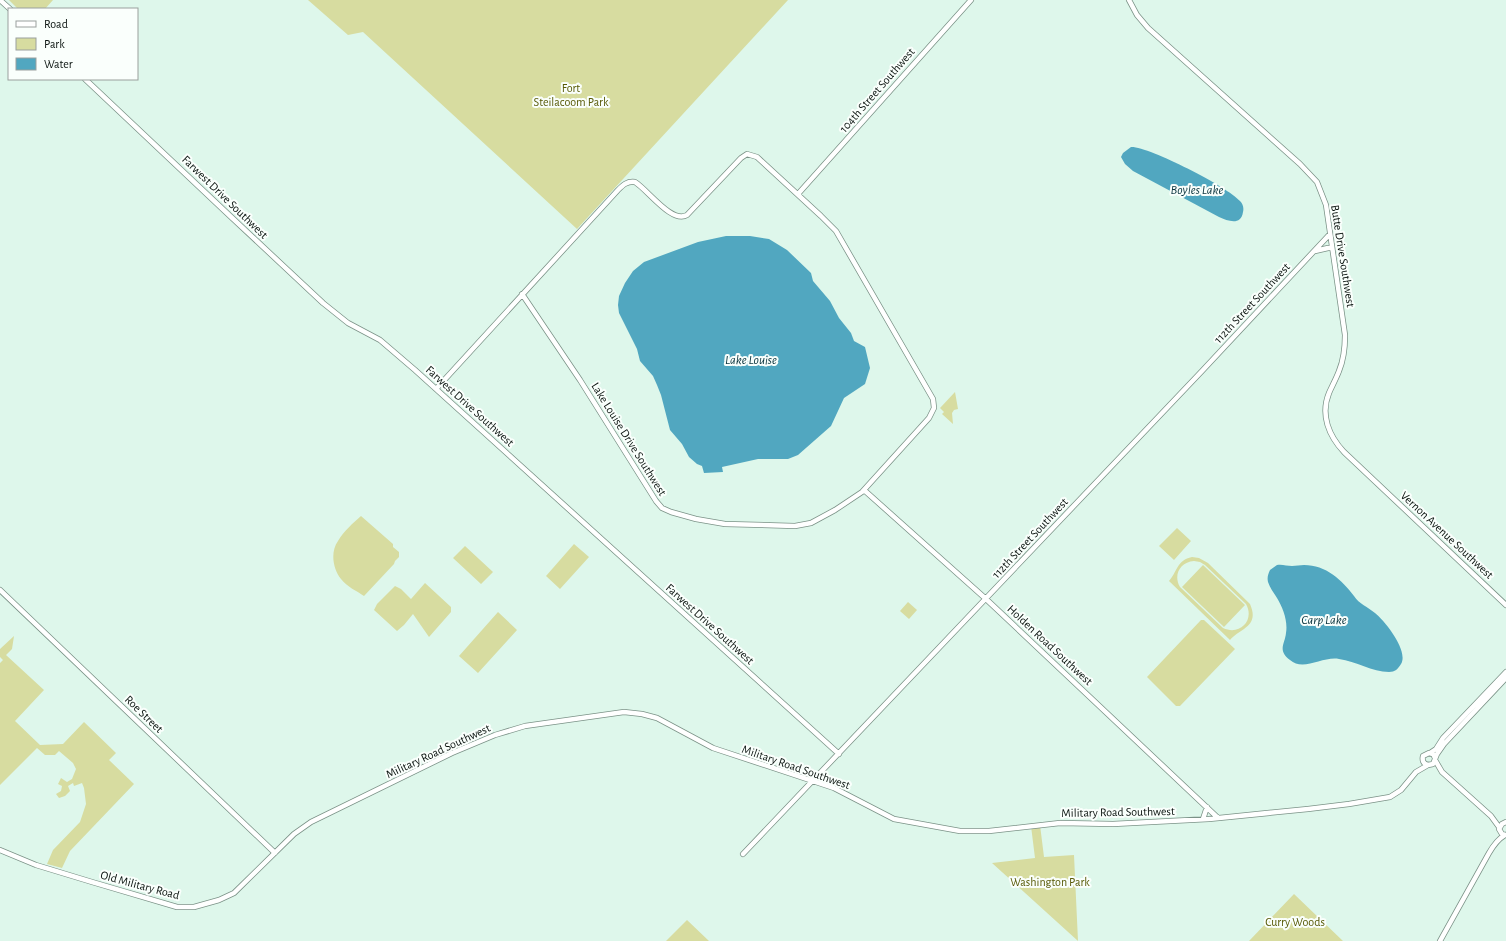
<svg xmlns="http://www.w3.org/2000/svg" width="1506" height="941" font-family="'Alegreya Sans',sans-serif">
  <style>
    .green { fill: #d7dca0; fill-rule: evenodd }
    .water { fill: #51a7c0 }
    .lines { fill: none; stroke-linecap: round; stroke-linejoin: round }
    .secondary-casing { stroke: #7b9287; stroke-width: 6 }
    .secondary { stroke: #fff; stroke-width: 4.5 }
    .labels { text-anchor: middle; stroke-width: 4; stroke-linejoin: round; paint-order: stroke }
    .park-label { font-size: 12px; fill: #585a07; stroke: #fafffc }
    .street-label { font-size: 12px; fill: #09120e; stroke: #fafffc }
    .water-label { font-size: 13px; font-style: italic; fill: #0b353f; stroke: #fafffc }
  </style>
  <rect width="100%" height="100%" fill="#def7eb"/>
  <path class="green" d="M 9,0 L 53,0 L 45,9 L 18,9 Z
    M 308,0 L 788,0 L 577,229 L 363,32 L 348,35 Z
    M 955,392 L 958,409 L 954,410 L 952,413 L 953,424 L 942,414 L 944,412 L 940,408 Z
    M 361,516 L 393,544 L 393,547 L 399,552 L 399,557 L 395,561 L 394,564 L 364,596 C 357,591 347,587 341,579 C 333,569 330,552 338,541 C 344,531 353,523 361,516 Z
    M 1177,528 L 1191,541 L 1174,560 L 1159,546 Z
    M 574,544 L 589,557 L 560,589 L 546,576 Z
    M 465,546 L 493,572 L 481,584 L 453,558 Z
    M 1192,557 L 1199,558 L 1208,563 L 1250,604 C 1260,627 1240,628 1230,640 L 1169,581 C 1177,572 1177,560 1192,557 ZM 1194,561 L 1200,562 L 1205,565 L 1246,604 C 1255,620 1240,636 1223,628 L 1180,587 C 1173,575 1180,562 1194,561 Z
    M 1203,565 L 1245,605 L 1224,627 L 1182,587 Z
    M 425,583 L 451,607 L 451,612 L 429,637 L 413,614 L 404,625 L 397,631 L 374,610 L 377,604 L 395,586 L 401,589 L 411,599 Z
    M 908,602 L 917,610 L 909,619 L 900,611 Z
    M 498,612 L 517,630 L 478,673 L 459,656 Z
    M 1201,620 L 1204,620 L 1235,649 L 1180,706 L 1176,706 L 1147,677 Z
    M 14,636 L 12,649 L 6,655 L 44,690 L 15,721 L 40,745 L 63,744 L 84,722 L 116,753 L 109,760 L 134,784 L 70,851 L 62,868 L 47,864 L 53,850 L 80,822 L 86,804 L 84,788 L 82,783 L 74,786 L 73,783 L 68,786 L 70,791 L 65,796 L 59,798 L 56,794 L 61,791 L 62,786 L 58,784 L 61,778 L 67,782 L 72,779 L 76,769 L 73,763 L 59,751 L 55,755 L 45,755 L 37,748 L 0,785 L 0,663 L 3,660 L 0,657 L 0,649 Z
    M 1040,825 L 1044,857 L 1074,855 L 1078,941 L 992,863 L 1035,858 L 1031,826 Z
    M 1294,894 L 1343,941 L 1249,941 Z
    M 687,920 L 709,941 L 666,941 Z"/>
  <path class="water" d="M 1131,147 C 1148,146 1228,187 1240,201 C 1243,204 1244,208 1243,212 C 1241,226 1228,221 1219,217 L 1133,171 L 1125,164 L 1121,157 L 1123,153 Z
    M 726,236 L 750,236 L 769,239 L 787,250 L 811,273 L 813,281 L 830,301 L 839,318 L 851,333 L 854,341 L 865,347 L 870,368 L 865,384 L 844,398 L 831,426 L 798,455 L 788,459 L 758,459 L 722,467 L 723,472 L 704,473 L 702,466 L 697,464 L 689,457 L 682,444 L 670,430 L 661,395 L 657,385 L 653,376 L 640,361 L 637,349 L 619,313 L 618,305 L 619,296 L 625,283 L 633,271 L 644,262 L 698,242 Z
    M 1277,565 C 1282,564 1287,566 1292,566 C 1296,566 1300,565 1304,565 C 1326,565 1342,580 1354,596 C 1359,604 1368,607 1375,613 C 1385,621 1409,651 1401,664 C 1398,669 1395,672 1389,672 C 1372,672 1356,661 1339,659 C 1323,656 1303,672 1290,660 C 1277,650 1285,644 1286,633 C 1288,621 1283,608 1277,598 C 1274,593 1270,588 1268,582 C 1267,578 1268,574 1270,570 Z"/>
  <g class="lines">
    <defs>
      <path id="secondary" d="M 0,0 L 10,9
        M 1129,0 L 1137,15 L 1148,28 L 1300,164 L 1317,182 L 1326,205 L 1345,335 C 1345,347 1344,359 1339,371 C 1336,379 1332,386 1329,393 C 1320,415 1329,436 1344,452 L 1506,605
        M 85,79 L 229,215 L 323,303 L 348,323 L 380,340 L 415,370 L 839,754
        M 798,194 L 971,0
        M 1315,251 L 1328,248 L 1332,248
        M 436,389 L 618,190 C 623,185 627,181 635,182 C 648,190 672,224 687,215 L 741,158 L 747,154 L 757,157 L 821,216 L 836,231 L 933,399 L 934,408 L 929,418 L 862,492 L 835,510 L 811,523 L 795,526 L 725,524 L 696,519 L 671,512 L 662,508 L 656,501 L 580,380 L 522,294
        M 864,490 L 986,599 L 1218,818
        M 0,590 L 275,853
        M 1430,753 L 1436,749 L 1443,738 L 1506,672
        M 1435,758 L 1433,754 L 1429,753 L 1423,756 C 1422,760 1423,764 1428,765 L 1433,764 L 1437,754 L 1444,744 L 1506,678
        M 1435,760 L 1442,772 L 1491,816 L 1499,827
        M 1203,819 L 1207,807
        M 1506,822 L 1502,824 L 1499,829 L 1502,834 L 1506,835
        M 0,850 L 36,865 L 92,882 L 177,907 L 194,907 L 219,900 L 234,893 L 294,834 L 311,822 L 452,753 L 495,735 L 525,726 L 624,712 L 642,714 L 657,718 L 713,748 L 834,788 L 894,819 L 960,831 L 989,831 L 1060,823 L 1113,824 L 1209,819 L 1308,809 L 1349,804 L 1390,797 L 1401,790 L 1416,772 L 1428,765
        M 743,854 L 1202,371 L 1330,234
        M 1440,941 L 1489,853 C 1493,846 1498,839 1505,835"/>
    </defs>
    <use href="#secondary" class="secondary-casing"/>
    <use href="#secondary" class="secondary"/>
  </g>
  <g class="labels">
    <g class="park-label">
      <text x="571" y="92">Fort<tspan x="571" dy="14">Steilacoom Park</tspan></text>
      <text x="1050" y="886">Washington Park</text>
      <text x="1295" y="926">Curry Woods</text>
    </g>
    <g class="street-label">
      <text transform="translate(877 90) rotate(-49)" y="4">104th Street Southwest</text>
      <text transform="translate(225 197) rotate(44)" y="4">Farwest Drive Southwest</text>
      <text transform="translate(1343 256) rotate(81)" y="4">Butte Drive Southwest</text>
      <text transform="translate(1252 303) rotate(-47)" y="4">112th Street Southwest</text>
      <text transform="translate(470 406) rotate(42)" y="4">Farwest Drive Southwest</text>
      <text transform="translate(629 439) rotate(58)" y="4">Lake Louise Drive Southwest</text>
      <text transform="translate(1447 535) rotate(43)" y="4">Vernon Avenue Southwest</text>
      <text transform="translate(1030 538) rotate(-47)" y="4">112th Street Southwest</text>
      <text transform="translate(710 624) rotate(42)" y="4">Farwest Drive Southwest</text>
      <text transform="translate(1050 645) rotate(43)" y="4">Holden Road Southwest</text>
      <text transform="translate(144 714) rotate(44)" y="4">Roe Street</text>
      <text transform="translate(438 751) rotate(-25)" y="4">Military Road Southwest</text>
      <text transform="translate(796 767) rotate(19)" y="4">Military Road Southwest</text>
      <text transform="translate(1118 812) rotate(-1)" y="4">Military Road Southwest</text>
      <text transform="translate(140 885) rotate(15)" y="4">Old Military Road</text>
    </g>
    <g class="water-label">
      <text x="1197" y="194">Boyles Lake</text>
      <text x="751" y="364">Lake Louise</text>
      <text x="1324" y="624">Carp Lake</text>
    </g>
  </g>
  <rect x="8" y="8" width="130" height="72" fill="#fafffc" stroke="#9aa09d"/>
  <rect x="16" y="21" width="20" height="6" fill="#ffffff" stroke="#9aa09d"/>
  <text x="44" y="28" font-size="12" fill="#09120e">Road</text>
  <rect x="16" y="38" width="20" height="12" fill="#d7dca0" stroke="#9aa09d"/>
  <text x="44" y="48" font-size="12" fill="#09120e">Park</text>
  <rect x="16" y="58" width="20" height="12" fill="#51a7c0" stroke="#9aa09d"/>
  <text x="44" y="68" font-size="12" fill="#09120e">Water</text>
</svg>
